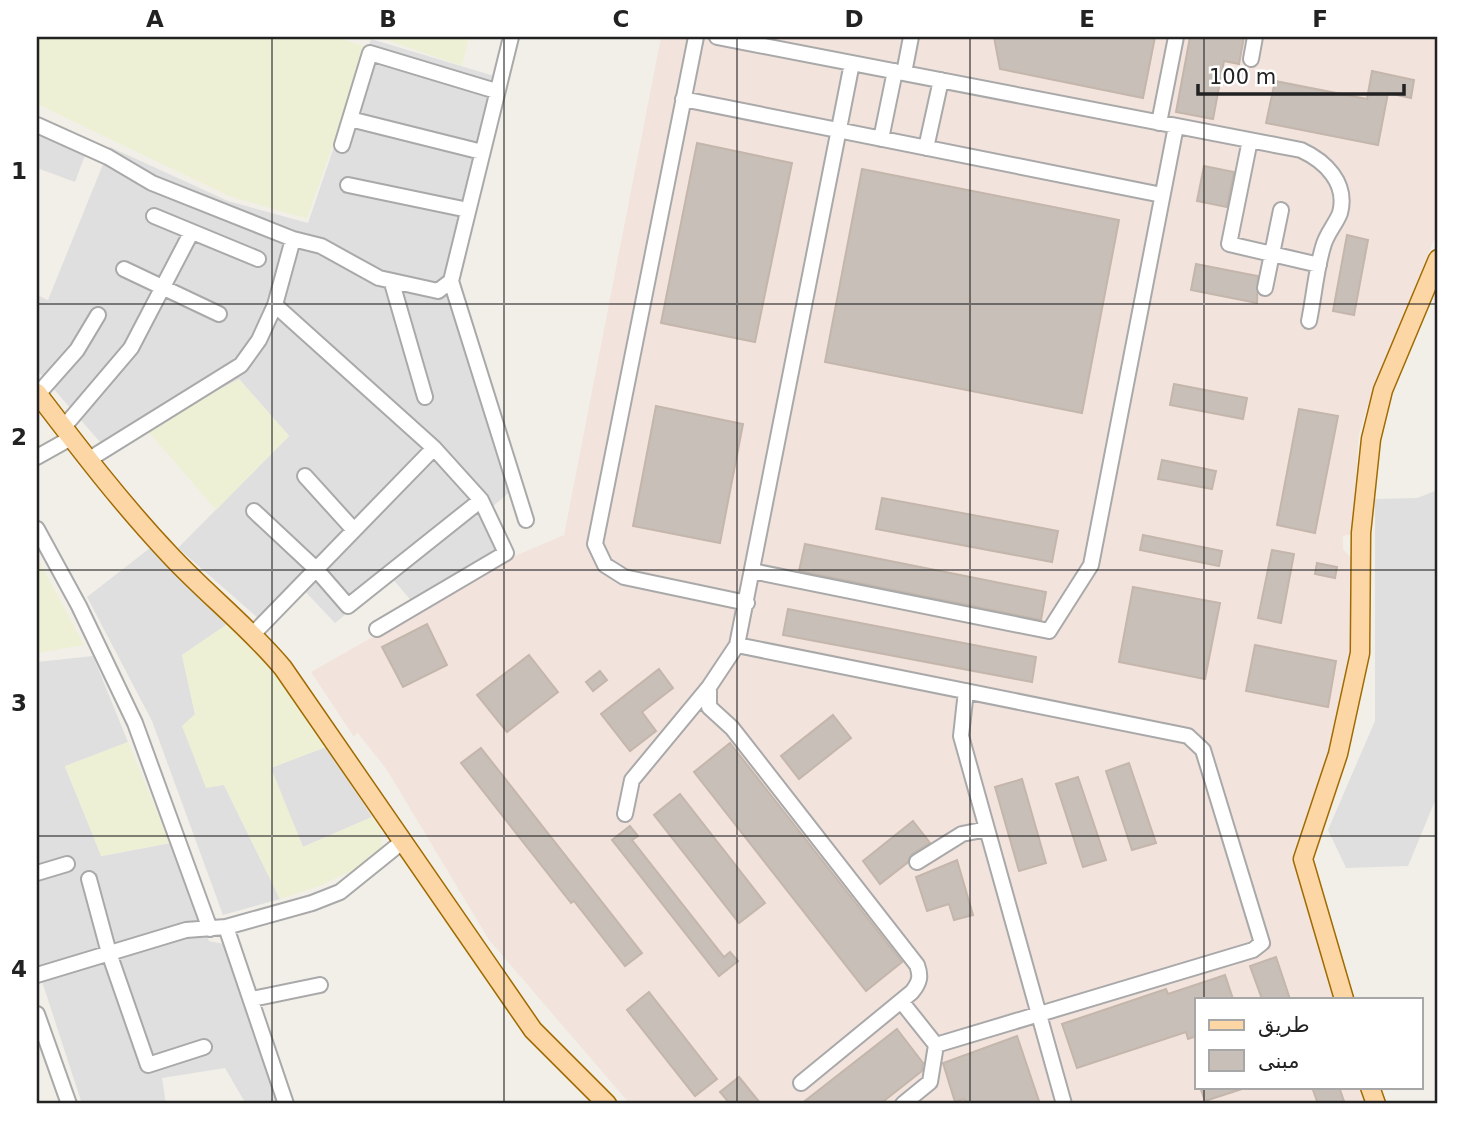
<svg xmlns="http://www.w3.org/2000/svg" width="1475" height="1141" font-family="'DejaVu Sans',Cairo,sans-serif">
  <style>
    .residential { fill: #e0dfdf }
    .military { fill: #f3e3dd }
    .farmland { fill: #eef0d5 }
    .building { fill: #c7bfb8; stroke: #c4b6ab; stroke-width: 2 }
    .lines { fill: none; stroke-linecap: round; stroke-linejoin: round }
    .minor-casing { stroke: #a9a9a9; stroke-width: 18 }
    .major-casing { stroke: #a06b00; stroke-width: 21 }
    .minor { stroke: #fff; stroke-width: 14 }
    .major { stroke: #fcd6a4; stroke-width: 18 }
    .grid { fill: none; stroke: #222; stroke-width: 2; stroke-opacity: 0.55 }
    .neatline { fill: none; stroke: #222; stroke-width: 2.5 }
    .grid-label { font-size: 23px; text-anchor: middle; font-weight: bold; fill: #222 }
  </style>
  <rect width="100%" height="100%" fill="#f2efe9"/>
  <path class="residential" d="M 371,39 L 494,76 L 456,274 L 515,487 L 490,509 L 515,556 L 419,610 L 391,577 L 335,623 L 300,586 L 267,626 L 178,548 L 289,436 L 239,379 L 107,450 L 37,370 L 37,295 L 48,300 L 110,147 L 228,201 L 308,223 Z
    M 37,125 L 87,150 L 75,182 L 37,168 Z
    M 1438,490 L 1437,796 L 1408,866 L 1346,868 L 1328,830 L 1375,721 L 1375,499 L 1417,498 Z
    M 150,548 L 232,621 L 182,655 L 195,714 L 224,785 L 280,899 L 223,915 L 152,721 L 87,597 Z
    M 93,656 L 128,742 L 65,767 L 102,856 L 170,843 L 209,941 L 224,944 L 282,1104 L 246,1104 L 225,1068 L 162,1078 L 166,1104 L 82,1104 L 37,966 L 37,662 Z
    M 326,747 L 372,817 L 303,847 L 270,768 Z"/>
  <path class="military" d="M 661,37 L 1438,37 L 1438,230 L 1373,389 L 1359,434 L 1352,534 L 1343,536 L 1343,549 L 1352,559 L 1352,651 L 1328,752 L 1293,854 L 1335,999 L 1197,999 L 1197,1087 L 1361,1087 L 1366,1104 L 630,1104 L 489,940 L 387,770 L 357,732 L 354,737 L 311,672 L 515,556 L 564,535 Z"/>
  <path class="farmland" d="M 37,37 L 337,37 L 367,47 L 307,219 L 229,196 L 37,104 Z
    M 378,37 L 469,37 L 462,66 Z
    M 239,379 L 289,436 L 216,510 L 146,429 Z
    M 37,557 L 84,645 L 37,653 Z
    M 232,621 L 262,651 L 326,747 L 271,768 L 303,847 L 372,817 L 381,830 L 382,849 L 363,865 L 320,886 L 280,899 L 224,785 L 206,788 L 182,726 L 195,714 L 182,655 Z
    M 128,742 L 170,843 L 101,856 L 65,766 Z"/>
  <path class="building" d="M 994,37 L 1155,37 L 1143,98 L 1000,69 Z
    M 1190,37 L 1244,37 L 1239,64 L 1224,61 L 1213,119 L 1176,112 Z
    M 1372,71 L 1414,80 L 1411,98 L 1388,93 L 1378,145 L 1266,123 L 1275,81 L 1367,99 Z
    M 697,143 L 792,163 L 755,342 L 661,323 Z
    M 1204,166 L 1234,172 L 1227,207 L 1197,201 Z
    M 862,169 L 1119,220 L 1082,413 L 825,362 Z
    M 1347,235 L 1368,240 L 1354,315 L 1333,311 Z
    M 1196,264 L 1258,276 L 1257,303 L 1191,290 Z
    M 1174,384 L 1247,398 L 1243,419 L 1170,405 Z
    M 656,406 L 743,424 L 720,543 L 633,526 Z
    M 1299,409 L 1338,416 L 1315,533 L 1277,525 Z
    M 1162,460 L 1216,471 L 1212,489 L 1158,479 Z
    M 882,498 L 1058,531 L 1052,562 L 876,529 Z
    M 1143,535 L 1222,551 L 1219,566 L 1140,550 Z
    M 805,544 L 1046,592 L 1041,620 L 799,571 Z
    M 1272,550 L 1294,554 L 1281,623 L 1258,618 Z
    M 1317,563 L 1337,567 L 1335,578 L 1315,574 Z
    M 1133,587 L 1220,603 L 1205,679 L 1119,662 Z
    M 788,609 L 1036,657 L 1032,682 L 783,635 Z
    M 427,624 L 447,665 L 403,687 L 382,647 Z
    M 1255,645 L 1336,661 L 1328,707 L 1246,691 Z
    M 529,655 L 558,692 L 507,732 L 477,695 Z
    M 659,669 L 673,688 L 642,712 L 656,731 L 630,751 L 601,714 Z
    M 600,671 L 607,680 L 593,691 L 586,682 Z
    M 833,715 L 851,738 L 799,779 L 781,756 Z
    M 730,743 L 902,962 L 866,991 L 694,772 Z
    M 481,748 L 642,953 L 625,966 L 574,901 L 571,903 L 461,763 Z
    M 1129,763 L 1156,843 L 1132,850 L 1106,771 Z
    M 1078,777 L 1106,860 L 1083,867 L 1056,784 Z
    M 1022,779 L 1046,863 L 1019,871 L 995,787 Z
    M 680,794 L 765,903 L 739,923 L 654,815 Z
    M 913,821 L 930,843 L 912,854 L 907,863 L 880,884 L 863,861 Z
    M 630,826 L 638,836 L 632,840 L 724,957 L 730,952 L 738,961 L 719,976 L 612,840 Z
    M 957,860 L 973,915 L 954,920 L 949,904 L 927,911 L 916,877 Z
    M 1276,957 L 1290,999 L 1262,999 L 1250,966 Z
    M 1225,975 L 1233,999 L 1197,999 L 1197,1036 L 1188,1039 L 1186,1032 L 1077,1068 L 1062,1024 L 1166,989 L 1168,994 Z
    M 649,992 L 717,1079 L 695,1096 L 627,1010 Z
    M 897,1029 L 923,1063 L 922,1071 L 880,1104 L 801,1104 Z
    M 1017,1036 L 1040,1104 L 966,1104 L 964,1099 L 955,1102 L 943,1063 Z
    M 739,1077 L 761,1104 L 730,1104 L 720,1092 Z
    M 1200,1087 L 1242,1087 L 1242,1089 L 1205,1101 Z
    M 1312,1087 L 1339,1087 L 1345,1104 L 1318,1104 Z"/>
  <g class="lines">
    <defs>
      <path id="minor" d="M 511,37 L 451,281 L 526,520
        M 696,37 L 595,544 L 605,565 L 624,577 L 747,603
        M 717,37 L 1301,150 C 1325,161 1348,183 1340,213 C 1336,224 1326,234 1323,247 C 1316,270 1314,297 1309,321
        M 1251,59 L 1255,37
        M 852,63 L 737,645 L 1188,736 L 1203,750 L 1262,943 L 1253,950 L 936,1045 L 901,1001
        M 904,73 L 911,37
        M 683,99 L 1162,195
        M 350,119 L 482,152
        M 1159,123 L 1176,37
        M 37,125 L 108,157 L 152,183 L 293,239 L 321,246 L 379,278 L 438,291 L 451,281
        M 881,139 L 895,71
        M 1250,140 L 1229,244 L 1319,265
        M 342,145 L 370,53 L 496,91
        M 926,148 L 941,80
        M 348,185 L 468,210
        M 154,216 L 258,259
        M 124,269 L 219,314
        M 392,283 L 425,397
        M 1265,288 L 1281,210
        M 275,305 L 434,448 L 481,500 L 506,553 L 377,629
        M 38,394 L 77,350 L 98,315
        M 63,428 L 131,348 L 191,233
        M 37,457 L 71,438
        M 88,460 L 241,365 L 259,340 L 275,305 L 293,239
        M 305,476 L 353,529
        M 254,511 L 315,568 L 348,606 L 481,500
        M 37,529 L 79,606 L 135,723 L 210,929
        M 752,571 L 1049,631 L 1091,565 L 1176,126
        M 254,633 L 434,448
        M 709,687 L 709,707 L 732,728 L 917,965 C 921,976 920,982 912,992 L 801,1083
        M 966,691 L 961,736 L 1064,1104
        M 625,814 L 632,780 L 709,687 L 737,645
        M 917,862 L 962,834 L 987,829
        M 37,873 L 67,864
        M 89,879 L 109,953 L 148,1065 L 204,1047
        M 226,927 L 286,1104
        M 37,975 L 186,930 L 226,927 L 312,903 L 340,892 L 402,842
        M 252,999 L 320,985
        M 37,1014 L 69,1104
        M 903,1104 L 930,1082 L 936,1045"/>
      <path id="major" d="M 37,393 C 79,448 121,503 169,554 C 206,594 248,626 283,668 L 533,1030 L 607,1104
        M 1344,999 L 1303,859 L 1338,754 L 1360,653 L 1361,533 L 1371,439 L 1383,390 L 1438,259
        M 1370,1087 L 1376,1104"/>
    </defs>
    <use href="#minor" class="minor-casing"/>
    <use href="#major" class="major-casing"/>
    <use href="#minor" class="minor"/>
    <use href="#major" class="major"/>
  </g>
  <path class="grid" d="M 272,37 L 272,1104M 504,37 L 504,1104M 737,37 L 737,1104M 970,37 L 970,1104M 1204,37 L 1204,999M 37,304 L 1438,304M 37,570 L 1438,570M 37,836 L 1438,836M 1204,1087 L 1204,1104"/>
  <rect width="1475" height="1141" fill="none" stroke="#ffffff" stroke-width="77"/>
  <rect x="1195" y="998" width="228" height="91" fill="#ffffff" stroke="#a7a7a7" stroke-width="2"/>
  <rect x="1209" y="1020" width="35" height="10" fill="#fcd6a4" stroke="#a7a7a7" stroke-width="2"/>
  <text x="1258" y="1032" font-size="21" fill="#222222">طريق</text>
  <rect x="1209" y="1050" width="35" height="21" fill="#c7bfb8" stroke="#a7a7a7" stroke-width="2"/>
  <text x="1258" y="1068" font-size="21" fill="#222222">مبنى</text>
  <path d="M1198 84v10h206v-10" fill="none" stroke="#222222" stroke-width="3.5"/>
  <text x="1209" y="84" font-size="21" fill="#222222" stroke="#ffffff" stroke-width="5" paint-order="stroke">100 m</text>
  <rect x="38" y="38" width="1398" height="1064" class="neatline"/>
  <g class="grid-label">
    <text x="155" y="27">A</text>
    <text x="388" y="27">B</text>
    <text x="621" y="27">C</text>
    <text x="854" y="27">D</text>
    <text x="1087" y="27">E</text>
    <text x="1320" y="27">F</text>
    <text x="19" y="179">1</text>
    <text x="19" y="445">2</text>
    <text x="19" y="711">3</text>
    <text x="19" y="977">4</text>
  </g>
</svg>
